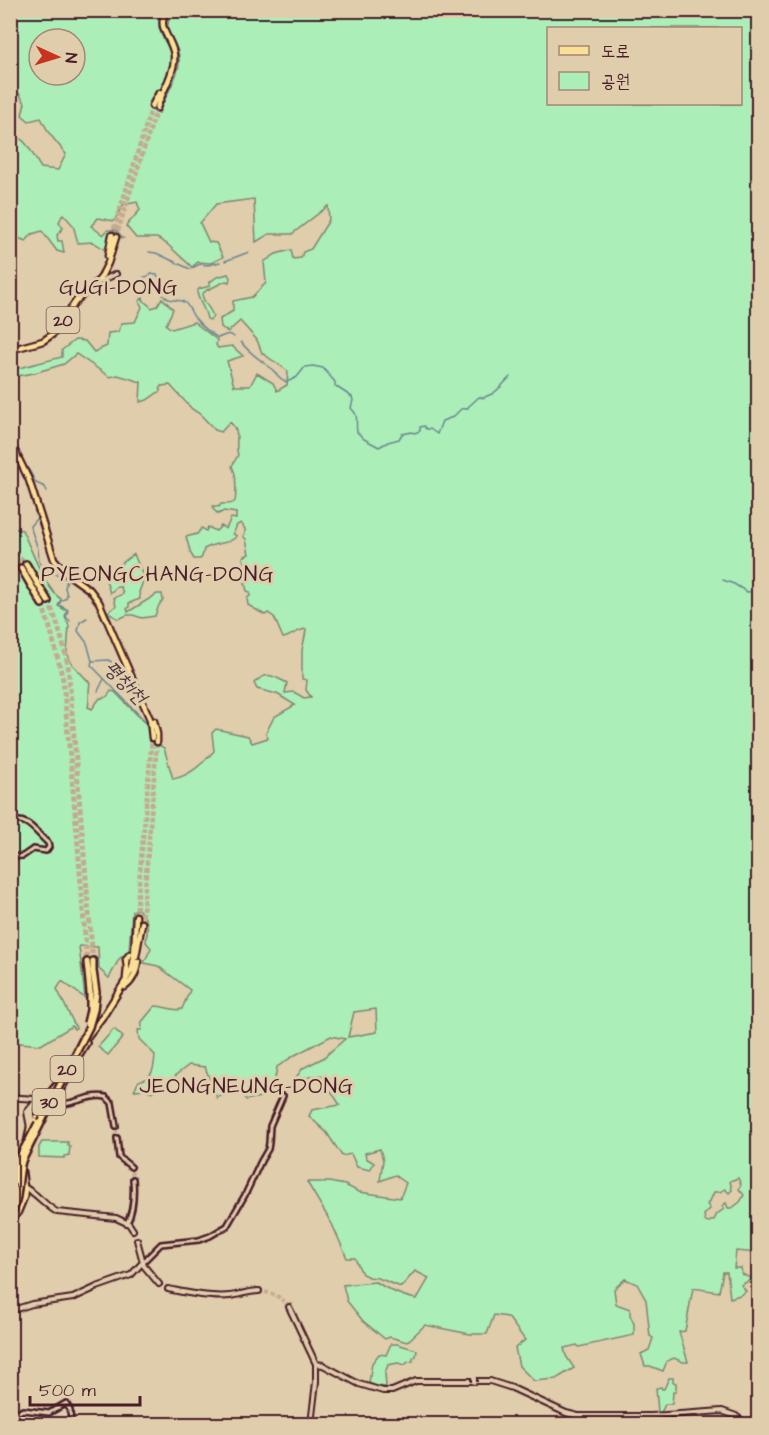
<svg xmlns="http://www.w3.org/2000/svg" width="769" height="1435" font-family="'Architects Daughter','Poor Story',sans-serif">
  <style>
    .green { fill: #aceeb7; stroke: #7b8671; stroke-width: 1.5; fill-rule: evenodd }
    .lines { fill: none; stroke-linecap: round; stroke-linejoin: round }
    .stream { stroke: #688793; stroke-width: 1.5 }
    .tertiary-tunnel { stroke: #c2aa91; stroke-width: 3; stroke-dasharray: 3 1.5; stroke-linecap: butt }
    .secondary-tunnel { stroke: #c2aa91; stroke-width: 4; stroke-dasharray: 4 2; stroke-linecap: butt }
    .primary-tunnel { stroke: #c2aa91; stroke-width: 4.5; stroke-dasharray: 4.5 2; stroke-linecap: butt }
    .trunk-tunnel { stroke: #c2aa91; stroke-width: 5; stroke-dasharray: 5 2.5; stroke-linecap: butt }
    .tertiary-casing { stroke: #4a1f2b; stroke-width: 8 }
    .secondary-casing { stroke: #4a1f2b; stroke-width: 8 }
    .primary-casing { stroke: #4a1f2b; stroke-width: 9 }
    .trunk-casing { stroke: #4a1f2b; stroke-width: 10 }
    .tertiary { stroke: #e0cdab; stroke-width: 3 }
    .secondary { stroke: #e0cdab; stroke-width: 4 }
    .primary { stroke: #fadf96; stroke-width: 4.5 }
    .trunk { stroke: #fadf96; stroke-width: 5 }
    .secondary-bridge-casing { stroke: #4a1f2b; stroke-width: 8; stroke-linecap: butt }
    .trunk-bridge-casing { stroke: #4a1f2b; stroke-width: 10; stroke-linecap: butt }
    .secondary-bridge { stroke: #e0cdab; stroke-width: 4 }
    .trunk-bridge { stroke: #fadf96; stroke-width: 5 }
    .labels { text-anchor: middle; stroke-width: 6; stroke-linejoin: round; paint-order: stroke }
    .shield { fill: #e0cdab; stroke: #775351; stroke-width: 1.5 }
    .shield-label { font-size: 16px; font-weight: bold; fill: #4a1f2b }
    .water-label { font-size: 20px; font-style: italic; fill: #523945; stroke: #e0cdab }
    .quarter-label { font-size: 21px; letter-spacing: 1.5px; fill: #4a1f2b; stroke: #e0cdab }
  </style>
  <rect width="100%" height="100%" fill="#e0cdab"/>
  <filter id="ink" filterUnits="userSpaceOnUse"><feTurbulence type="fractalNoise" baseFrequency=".0167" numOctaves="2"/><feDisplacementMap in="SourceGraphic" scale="12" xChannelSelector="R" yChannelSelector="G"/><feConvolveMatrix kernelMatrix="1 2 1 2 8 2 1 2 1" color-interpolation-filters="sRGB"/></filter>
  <g filter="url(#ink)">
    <path class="green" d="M 11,11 L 163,11 C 152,34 168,38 171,56 C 173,72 157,96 150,110 L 159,113 C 164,98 177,79 179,65 C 181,46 170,43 168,29 C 167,23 170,16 172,11 L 758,11 L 758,1253 L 736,1251 L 734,1268 L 741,1268 L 742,1274 L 752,1279 L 741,1285 L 746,1291 L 740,1295 L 730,1298 L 727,1272 L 723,1272 L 719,1292 L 693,1288 L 685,1331 L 679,1332 L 688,1362 L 683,1362 L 674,1358 L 667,1361 L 663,1371 L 650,1366 L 645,1366 L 641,1354 L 649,1350 L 653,1338 L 650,1336 L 646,1300 L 637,1284 L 625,1279 L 614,1289 L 616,1304 L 630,1309 L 630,1315 L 634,1324 L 634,1335 L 579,1347 L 577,1345 L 564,1348 L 566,1356 L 574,1368 L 556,1379 L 534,1381 L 519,1366 L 515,1348 L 525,1340 L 508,1317 L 494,1315 L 487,1334 L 470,1334 L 425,1325 L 407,1342 L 390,1337 L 385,1339 L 363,1321 L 347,1301 L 343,1285 L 376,1282 C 389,1290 402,1297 417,1299 L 429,1278 L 415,1271 L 401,1287 L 378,1278 L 369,1277 L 362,1274 L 355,1258 L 347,1258 L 332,1224 L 307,1182 L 329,1182 L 345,1185 L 359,1192 L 400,1198 L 406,1183 L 395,1175 L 380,1181 L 383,1160 L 380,1149 L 365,1153 L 366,1158 L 374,1163 L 370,1170 L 357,1167 L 351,1154 L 342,1156 L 327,1133 L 309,1116 L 312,1110 L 340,1105 L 321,1075 L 294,1080 L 303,1068 L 323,1058 L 345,1039 L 331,1036 L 295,1055 L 277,1067 L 273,1089 L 260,1097 L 246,1100 L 241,1088 L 233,1087 L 231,1091 L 217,1098 L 205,1067 L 189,1065 L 177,1074 L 171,1082 L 159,1087 L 152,1092 L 144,1089 L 134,1090 L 139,1081 C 153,1078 154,1069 155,1055 L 139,1039 L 138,1030 L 141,1030 L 142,1026 L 141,1023 L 155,1006 C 165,1006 175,1012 182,1009 L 190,990 L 158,966 L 144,963 L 151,948 L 146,942 C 148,927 150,921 138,909 L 132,911 L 129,951 L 119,959 L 109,978 L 99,969 L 98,947 L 79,946 L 85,998 L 62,981 L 57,989 L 76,1028 L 74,1029 L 72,1026 L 41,1045 L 11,1042 L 11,528 L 22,530 C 30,546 46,591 61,599 L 58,606 L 67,611 L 65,617 L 69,626 L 67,653 L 72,664 L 90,683 C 88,692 90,699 88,707 L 92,709 L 100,698 C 105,699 109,695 111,691 L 115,692 L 146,724 L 152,741 L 164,748 L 173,779 C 190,776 203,763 214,751 L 212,733 L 216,729 L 248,736 L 252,743 L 268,738 L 266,733 L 274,717 L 295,705 L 277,694 L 257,689 L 254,683 C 267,671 272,675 287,683 L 285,693 L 294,692 L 304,698 L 311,697 L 306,690 L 307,680 L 302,679 L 302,650 L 305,636 L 306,629 C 297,630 292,636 283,638 L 274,617 L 268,613 L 265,615 L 248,605 L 247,598 L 250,596 L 250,592 L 247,591 L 245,583 L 248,582 L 248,579 L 245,580 L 245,575 L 249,574 L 249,566 L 245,566 L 243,557 L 249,554 L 246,539 L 243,536 L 245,534 L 245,529 L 241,523 L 237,525 L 233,534 L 237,536 C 231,542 226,542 218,544 C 214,544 208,547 204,549 L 202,557 L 200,559 L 194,559 L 191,554 L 186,537 L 197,534 L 202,528 L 206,531 L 208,527 L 216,531 L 221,526 L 226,529 L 231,518 L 236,519 L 236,513 L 224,511 L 218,514 L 213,509 L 213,506 L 219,507 L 221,504 C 225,504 233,505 235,501 C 236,499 236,478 235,475 C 235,472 233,469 232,466 L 238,455 C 234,442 242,434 230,422 L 221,432 L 215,430 L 200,414 L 192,409 L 170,385 L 161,386 L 160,391 L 147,400 L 140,402 L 141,382 L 118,375 L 110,377 L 76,354 L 64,364 L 34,373 L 11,377 L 11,370 L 62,357 L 62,350 L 75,340 L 85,341 L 94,352 L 107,346 L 108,333 L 118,332 L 122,323 L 135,322 L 142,307 L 139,301 L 143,298 L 144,301 L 152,308 L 157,306 L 162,298 L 173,309 L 166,325 L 172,329 L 194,322 L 217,340 L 216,345 L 218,348 L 232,346 L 243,356 L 227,361 L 234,386 L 250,386 L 257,373 L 273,383 L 277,391 L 287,385 L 288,371 L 262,353 L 257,340 L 240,321 L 228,332 L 221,327 L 220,319 L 233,311 L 233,301 L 252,297 L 266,283 L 264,262 L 276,254 L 291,250 L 293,259 L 301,258 L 303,252 L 311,249 L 329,220 L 328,206 L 292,234 L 269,234 L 256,242 L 254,199 L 216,204 L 200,223 L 209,242 L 216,243 L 223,257 L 211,263 L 198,262 L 192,267 L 167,244 L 157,238 L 136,238 L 126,226 L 140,210 L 137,202 L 123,205 L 114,221 L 98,218 L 91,226 L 103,235 L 108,230 L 116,230 L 123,238 L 112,236 L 107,251 L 93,242 L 78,243 L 73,225 L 63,214 L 59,222 L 63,228 L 57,235 L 58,241 L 62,241 L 64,253 L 57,251 L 42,231 L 32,234 L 26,241 L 13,236 L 11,232 L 11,135 C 28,138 32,155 41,168 L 58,170 L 66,154 L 49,133 L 41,118 L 29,121 L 22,115 L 25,103 L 13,84 L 11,74 ZM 548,28 L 740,28 L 740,104 L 548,104 ZM 39,39 L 75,39 L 75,75 L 39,75 ZM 376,1009 L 377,1032 L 348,1037 L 354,1012 ZM 738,1178 L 741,1184 L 739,1189 L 744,1195 L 740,1202 L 732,1208 L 728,1208 L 726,1203 L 722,1206 L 724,1209 L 717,1214 L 714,1220 L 709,1222 L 705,1221 L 704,1215 L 710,1209 L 707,1204 L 710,1201 L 714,1192 L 720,1192 L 725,1189 L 729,1193 L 732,1190 L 730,1181 Z
      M 228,274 L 230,278 L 229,282 L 226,281 L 207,290 L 202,294 C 203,303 211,308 213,317 L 210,320 L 207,319 C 205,307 199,303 197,292 L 199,289 L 210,286 L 210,282 L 217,277 Z
      M 134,554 L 144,579 L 139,592 L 140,599 L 129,603 L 129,607 L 127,609 L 128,612 L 157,594 L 162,594 L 163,600 L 159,605 L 155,616 L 142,618 L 133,615 L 127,615 L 119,619 L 108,613 L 108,612 L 116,606 L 114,598 L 123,594 L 121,587 L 117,587 L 110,593 L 106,580 L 122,563 Z
      M 114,1029 L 123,1037 L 108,1055 L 98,1047 Z
      M 42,1142 L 68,1142 L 68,1146 L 70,1146 L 69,1155 L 64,1156 L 64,1158 L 39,1157 L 39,1147 Z
      M 391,1344 L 397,1344 L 417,1350 L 416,1356 L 413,1358 L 413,1361 L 408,1362 L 405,1365 L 398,1363 L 388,1365 L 385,1373 L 386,1387 L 376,1386 L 369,1383 L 372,1363 L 379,1354 L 386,1355 Z
      M 669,1378 L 673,1378 L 673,1382 L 676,1383 L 676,1392 L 673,1392 L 672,1404 L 665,1404 L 663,1409 L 661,1412 L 658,1412 L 656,1388 L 661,1387 L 662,1389 L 664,1389 Z"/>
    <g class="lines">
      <path class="stream" d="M 149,252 L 156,253 L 190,269 L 200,264 L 208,265 L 220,262
        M 225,261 L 249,252
        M 144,277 L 150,276 L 151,274 L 157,275 L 163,283 L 162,294 C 170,303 176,298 184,302 C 190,306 191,314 195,318 C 202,326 210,333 218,338 C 224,336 229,332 234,337
        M 241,342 C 248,352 258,358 268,366 C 276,371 277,378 287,382 L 297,377 L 305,367 L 313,366 L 323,368 L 335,382 L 335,386 L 352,397 L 353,400 L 351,408 C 360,417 355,420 357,432 L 364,439 L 379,447 L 388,442 L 399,439 L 402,434 L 412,432 L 414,433 L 420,431 L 420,427 L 424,426 L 426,429 L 430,429 L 437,434 L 442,421 L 453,417 L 461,409 L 468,408 L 468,407 L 479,397 L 484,398 C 486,396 489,395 492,394 C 499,390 504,383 510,377
        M 29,470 L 36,483 L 45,487 L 47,491
        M 37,518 L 30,526 L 38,549 L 39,561 L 42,568 L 46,571 L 56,574 L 67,579 L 65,588 L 67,595 L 66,598 L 61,601 L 59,605 L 68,610 L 66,617 L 70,621
        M 723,580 L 734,584 L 747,592 L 758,591
        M 87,618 L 80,622 L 78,631 L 87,643 L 92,661 L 108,660 L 119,666
        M 92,661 L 91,665 L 146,722
        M 98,691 L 104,679"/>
      <path class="tertiary-tunnel" d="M 116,1126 L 117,1138
        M 131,1167 L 133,1179"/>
      <path class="secondary-tunnel" d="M 259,1291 C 272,1293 281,1296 289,1307"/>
      <path class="primary-tunnel" d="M 112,235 L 152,106
        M 116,237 L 157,108
        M 136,916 L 152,738
        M 142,923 L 157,742"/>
      <path class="trunk-tunnel" d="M 10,547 L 26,564
        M 10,556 L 21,568
        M 48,601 C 58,622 63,643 68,665 L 93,961
        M 42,604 L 51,631 L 63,680 L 77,833 L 87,962"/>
      <defs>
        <path id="tertiary" d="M 10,823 C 26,814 37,834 48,843 L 49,847 L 46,851 L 33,849 L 23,856 L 10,857
          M 54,1101 L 55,1104 C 70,1107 89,1093 106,1097 L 112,1103 L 116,1126
          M 117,1138 L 119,1157 L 131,1167
          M 127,1223 C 134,1210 134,1193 133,1179
          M 143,1262 L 161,1244 L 199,1240 L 210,1236 L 227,1226 L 245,1195 L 261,1161 L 268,1149 L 269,1143 L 270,1126 L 283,1096
          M 10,1416 L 23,1410 L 49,1413 L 66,1403 L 70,1410 L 71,1424
          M 231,1424 L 234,1424"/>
        <path id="secondary" d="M 97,283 L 116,274
          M 10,1095 C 19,1100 28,1097 37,1100 L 27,1112 L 30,1128
          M 31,1107 L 31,1115 L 33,1123
          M 22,1186 C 36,1192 44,1205 57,1212 L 116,1218 L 129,1224 L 133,1230
          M 137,1240 L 144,1266 L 159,1284
          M 168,1289 C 185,1293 214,1298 230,1296 C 240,1295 248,1291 259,1291
          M 289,1307 L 316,1364 L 316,1382 L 311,1424
          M 10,1311 L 32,1304 L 73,1298 L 97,1287 L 131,1275 L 143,1262
          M 316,1364 L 323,1365 L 359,1384 L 383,1391 L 392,1391 L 416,1381 L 490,1381 L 512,1388 L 566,1413 L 578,1416 L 652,1416 L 722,1411 L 736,1416 L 746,1424
          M 646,1416 L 647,1424"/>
        <path id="primary" d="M 152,106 L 159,93
          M 157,108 C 162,92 176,70 174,55 C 172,37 156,30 166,10
          M 108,256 L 112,235
          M 10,350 L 43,341 L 53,334 L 76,301 L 100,279 L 108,263 L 116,237
          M 10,441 L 29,480 L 54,559 L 66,573 L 90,590 L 99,602 L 150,719 L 152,738
          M 154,721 L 157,734 L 157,742
          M 136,956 L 142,923
          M 126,978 L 127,968 L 126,959 L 130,954
          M 125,987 C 133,981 137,971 138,961
          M 85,1040 L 104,1015 L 126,980 L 132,969 L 134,958 L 136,916
          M 50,1109 L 71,1072 L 75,1061
          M 33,1122 L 35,1122 L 38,1117 L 42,1113
          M 27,1142 L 30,1127
          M 15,1212 C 21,1201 24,1192 19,1180
          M 10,1225 L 18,1212 L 25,1195 L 22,1171"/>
        <path id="trunk" d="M 26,564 L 48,601
          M 21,568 L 42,604
          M 93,961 L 93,971 L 96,992
          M 87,962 L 90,992
          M 78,1056 L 86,1043
          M 47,1100 L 52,1091 L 61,1080
          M 10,1202 L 14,1182
          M 10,1222 L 11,1221"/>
      </defs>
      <use href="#tertiary" class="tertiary-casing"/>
      <use href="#secondary" class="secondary-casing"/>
      <use href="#primary" class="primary-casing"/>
      <use href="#trunk" class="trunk-casing"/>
      <use href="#tertiary" class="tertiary"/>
      <use href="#secondary" class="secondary"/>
      <use href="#primary" class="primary"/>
      <use href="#trunk" class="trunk"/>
      <defs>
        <path id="secondary-bridge" d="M 474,1382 L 474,1378"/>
        <path id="trunk-bridge" d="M 87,1023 L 90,1010 L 90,992
          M 42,1116 L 47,1100
          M 27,1144 L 38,1123
          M 14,1182 L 16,1163 L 27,1143
          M 10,1218 C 20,1199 17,1181 22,1161 L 89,1027 L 94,1010 L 96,992"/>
      </defs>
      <use href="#secondary-bridge" class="secondary-bridge-casing"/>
      <use href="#trunk-bridge" class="trunk-bridge-casing"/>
      <use href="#secondary-bridge" class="secondary-bridge"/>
      <use href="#trunk-bridge" class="trunk-bridge"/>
    </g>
  </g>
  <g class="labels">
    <g class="shield">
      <rect x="46.5" y="307" width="33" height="26" rx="4.5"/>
      <rect x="50.5" y="1056" width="33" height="26" rx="4.5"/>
      <rect x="32.5" y="1089" width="33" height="26" rx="4.5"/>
    </g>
    <g class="shield-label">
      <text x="63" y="326">20</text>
      <text x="67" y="1075">20</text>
      <text x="49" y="1108">30</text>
    </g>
    <g class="water-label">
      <text transform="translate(126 682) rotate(46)" y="7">평창1천</text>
    </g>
    <g class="quarter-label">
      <text x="119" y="294">GUGI-DONG</text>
      <text x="158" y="581">PYEONGCHANG-DONG</text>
      <text x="247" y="1093">JEONGNEUNG-DONG</text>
    </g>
  </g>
  <rect width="769" height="1435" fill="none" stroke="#e0cdab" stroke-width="36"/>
  <rect x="18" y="18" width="733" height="1399" fill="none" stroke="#4a1f2b" stroke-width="2" filter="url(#ink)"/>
  <rect x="547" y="27" width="195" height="78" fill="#e0cdab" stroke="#a48778" stroke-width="1.5"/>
  <rect x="559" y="46" width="30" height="9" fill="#fadf96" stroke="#a48778" stroke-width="1.5"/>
  <text x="601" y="57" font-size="18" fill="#4a1f2b">도로</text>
  <rect x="559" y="72" width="30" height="18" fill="#aceeb7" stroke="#a48778" stroke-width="1.5"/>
  <text x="601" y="87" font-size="18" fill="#4a1f2b">공원</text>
  <g transform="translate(57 57) rotate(94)"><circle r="28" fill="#e0cdab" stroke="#a48778" stroke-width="1.5"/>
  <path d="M0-4.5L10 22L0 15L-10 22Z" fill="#c8321e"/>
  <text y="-9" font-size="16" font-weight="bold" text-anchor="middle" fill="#4a1f2b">N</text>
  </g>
  <path d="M30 1396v9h110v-9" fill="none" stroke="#4a1f2b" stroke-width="3"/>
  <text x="39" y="1396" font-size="18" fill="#4a1f2b" stroke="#e0cdab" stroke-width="4.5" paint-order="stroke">500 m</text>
</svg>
